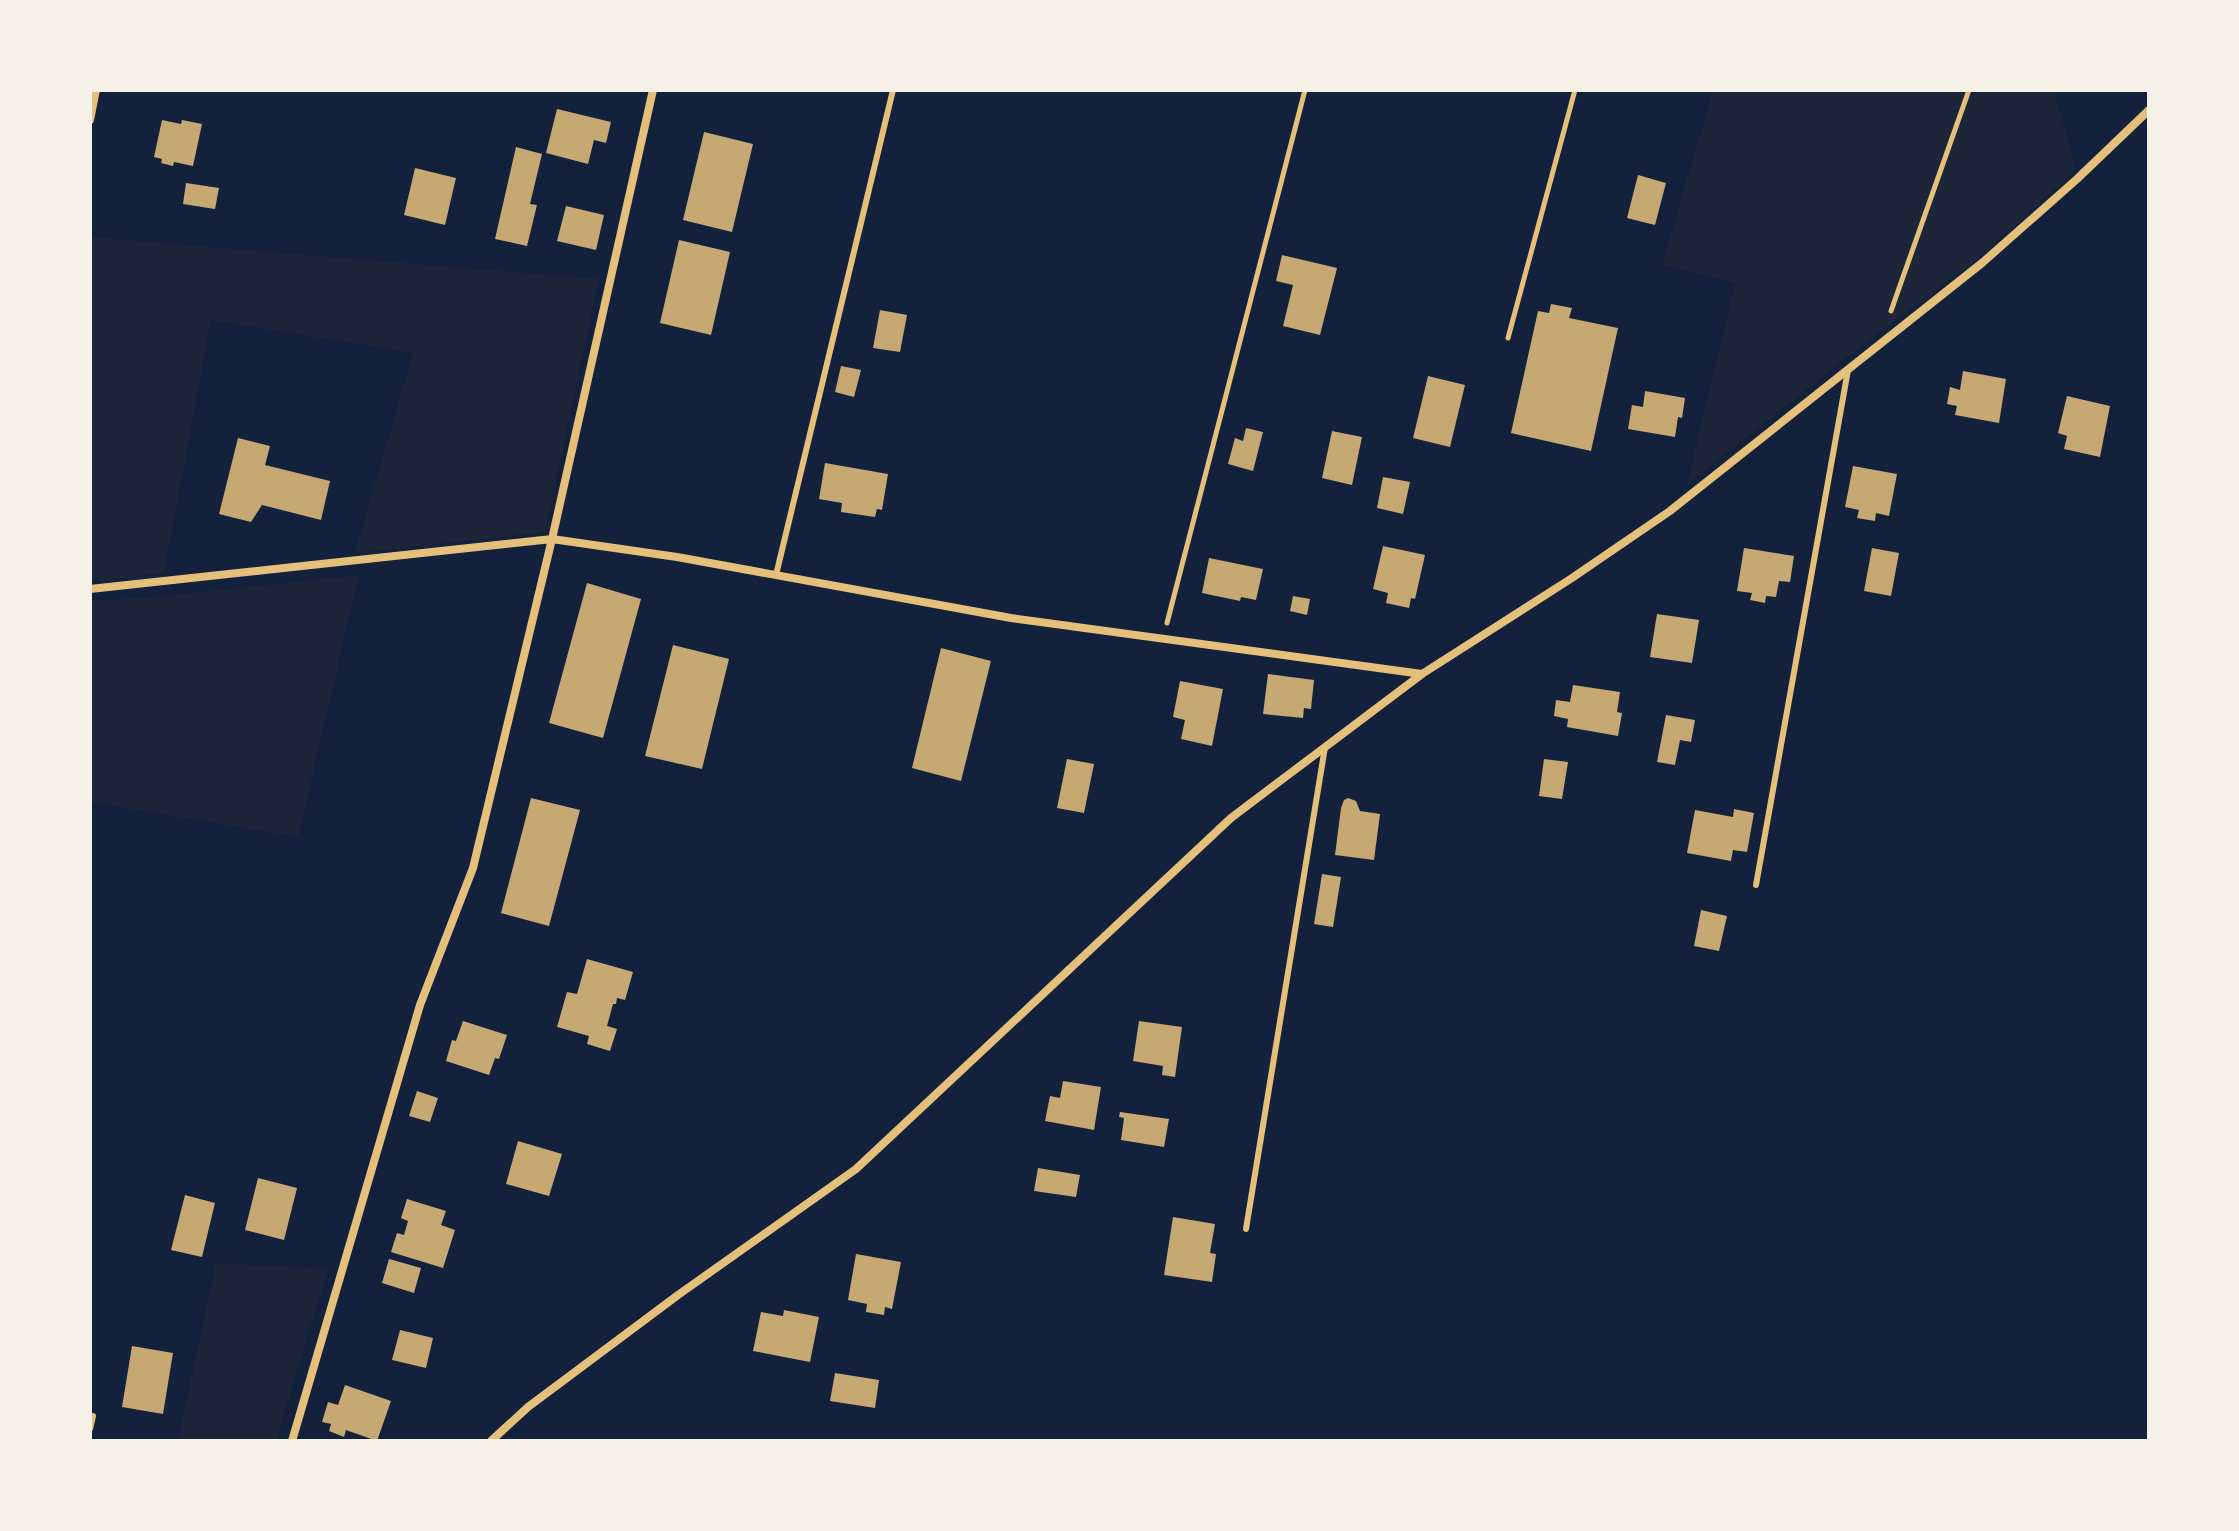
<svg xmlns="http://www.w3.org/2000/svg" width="2239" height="1531" font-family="'Source Sans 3',sans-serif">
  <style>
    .green { fill: #1d2539 }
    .building { fill: #c6a872 }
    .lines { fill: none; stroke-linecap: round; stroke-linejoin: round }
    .path { stroke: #e5c07b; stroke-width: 5 }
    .service { stroke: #e5c07b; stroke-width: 6 }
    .minor { stroke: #e5c07b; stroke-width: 8 }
  </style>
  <rect width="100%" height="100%" fill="#14213d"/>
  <path class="green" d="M 1713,90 L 2054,90 L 2076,170 L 1977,259 L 1842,361 L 1687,485 L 1735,283 L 1662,265 Z
    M 90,237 L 599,279 L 545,532 L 355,553 L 413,353 L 211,320 L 164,573 L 90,582 Z
    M 359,575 L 298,837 L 90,802 L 90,601 L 155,597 Z
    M 216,1263 L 328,1269 L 276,1441 L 178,1441 Z"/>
  <path class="building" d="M 557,109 L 611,122 L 606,143 L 594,140 L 588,164 L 546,153 Z
    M 162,120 L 181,124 L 182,120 L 202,124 L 193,166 L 174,162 L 173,166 L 161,163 L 162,159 L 154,157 Z
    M 704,132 L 753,144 L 732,232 L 683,220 Z
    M 516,147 L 542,154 L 530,204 L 537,205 L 527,246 L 495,239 Z
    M 415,168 L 456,178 L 445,225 L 404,215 Z
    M 1638,175 L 1666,183 L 1655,225 L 1627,218 Z
    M 186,183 L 219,188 L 215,209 L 183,204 Z
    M 566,206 L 604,215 L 596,250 L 557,241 Z
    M 679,240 L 730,252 L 711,335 L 660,323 Z
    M 1282,255 L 1337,268 L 1320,335 L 1283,326 L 1293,285 L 1276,281 Z
    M 1551,304 L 1572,308 L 1569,318 L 1618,328 L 1591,451 L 1511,433 L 1538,311 L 1549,313 Z
    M 880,310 L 907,315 L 900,352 L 873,348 Z
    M 841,366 L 861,370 L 854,397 L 835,392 Z
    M 1963,371 L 2006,379 L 1999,423 L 1955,415 L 1957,406 L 1947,404 L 1950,387 L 1960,390 Z
    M 1428,376 L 1465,385 L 1450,447 L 1413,438 Z
    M 1645,391 L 1685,398 L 1682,418 L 1678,417 L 1675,437 L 1628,429 L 1632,405 L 1643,407 Z
    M 2067,396 L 2110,406 L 2100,457 L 2064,449 L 2067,436 L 2058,433 Z
    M 1246,428 L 1263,432 L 1253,471 L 1228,464 L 1235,438 L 1243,441 Z
    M 1332,431 L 1362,437 L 1352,485 L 1322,478 Z
    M 238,438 L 270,446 L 265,465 L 330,481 L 321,520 L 262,505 L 251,522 L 219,514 Z
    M 825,463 L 888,474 L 882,510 L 877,509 L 875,517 L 841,512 L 842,503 L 819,499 Z
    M 1853,466 L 1897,474 L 1889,516 L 1876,513 L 1875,521 L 1857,518 L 1859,510 L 1845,507 Z
    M 1383,477 L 1410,482 L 1403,514 L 1377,508 Z
    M 1383,546 L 1425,555 L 1415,599 L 1411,598 L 1409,608 L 1386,603 L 1388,593 L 1373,589 Z
    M 1744,548 L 1794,556 L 1790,582 L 1779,581 L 1776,597 L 1766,596 L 1765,603 L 1750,600 L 1752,593 L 1737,591 Z
    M 1872,548 L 1899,553 L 1891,596 L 1864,591 Z
    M 1209,558 L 1263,569 L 1256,600 L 1241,597 L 1240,601 L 1202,593 Z
    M 587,583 L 641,599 L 603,738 L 549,723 Z
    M 1293,596 L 1310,599 L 1307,615 L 1290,611 Z
    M 1657,614 L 1699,620 L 1692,663 L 1650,657 Z
    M 673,645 L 729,659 L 702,769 L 645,756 Z
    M 941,648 L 991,661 L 961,781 L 912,768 Z
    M 1268,674 L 1314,680 L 1311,709 L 1304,708 L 1303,718 L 1263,714 Z
    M 1180,681 L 1223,689 L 1212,746 L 1181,739 L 1185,720 L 1173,717 Z
    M 1573,685 L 1620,692 L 1617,712 L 1622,713 L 1618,736 L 1567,727 L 1568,719 L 1554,716 L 1556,700 L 1570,702 Z
    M 1666,715 L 1695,720 L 1691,742 L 1680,740 L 1675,765 L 1657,762 Z
    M 1067,759 L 1094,764 L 1084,813 L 1057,808 Z
    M 1544,759 L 1568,762 L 1562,799 L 1539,796 Z
    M 531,798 L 580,810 L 549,926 L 501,913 Z
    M 1348,798 L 1356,801 L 1360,811 L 1380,814 L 1374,860 L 1335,855 L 1341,808 L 1344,800 Z
    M 1734,809 L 1754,813 L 1747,852 L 1733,850 L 1731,861 L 1687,853 L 1695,810 L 1733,817 Z
    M 1322,874 L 1341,877 L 1333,927 L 1314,924 Z
    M 1701,910 L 1727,916 L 1719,951 L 1694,946 Z
    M 587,959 L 633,972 L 625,1000 L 617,998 L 616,1004 L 613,1004 L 607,1026 L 617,1029 L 610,1051 L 587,1044 L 589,1036 L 557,1027 L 567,992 L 577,994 Z
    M 463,1021 L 507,1035 L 499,1059 L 495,1058 L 489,1075 L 446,1061 L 452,1040 L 456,1041 Z
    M 1139,1021 L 1182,1027 L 1175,1077 L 1162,1075 L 1163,1066 L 1133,1061 Z
    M 1063,1081 L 1101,1087 L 1094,1130 L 1045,1121 L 1050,1096 L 1060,1098 Z
    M 417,1091 L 438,1098 L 430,1122 L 409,1116 Z
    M 1120,1112 L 1169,1119 L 1164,1147 L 1121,1140 L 1124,1118 L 1119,1117 Z
    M 518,1141 L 562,1154 L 549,1196 L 506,1184 Z
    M 1038,1168 L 1080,1175 L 1076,1197 L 1034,1191 Z
    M 258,1178 L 297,1188 L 284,1240 L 245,1230 Z
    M 185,1195 L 215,1203 L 202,1257 L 171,1250 Z
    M 407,1199 L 446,1211 L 441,1225 L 455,1230 L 443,1268 L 391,1252 L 397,1233 L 404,1235 L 408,1221 L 401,1218 Z
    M 1173,1217 L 1215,1224 L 1210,1253 L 1216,1254 L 1212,1282 L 1164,1275 Z
    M 856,1254 L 901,1262 L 892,1309 L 885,1307 L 884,1315 L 866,1312 L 867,1304 L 848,1300 Z
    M 389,1259 L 421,1268 L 414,1293 L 382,1283 Z
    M 784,1310 L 819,1317 L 810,1362 L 753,1351 L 761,1312 L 783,1316 Z
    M 400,1330 L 433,1338 L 426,1368 L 392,1360 Z
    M 132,1346 L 173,1353 L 163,1414 L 122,1407 Z
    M 835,1373 L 879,1380 L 875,1408 L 830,1401 Z
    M 345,1385 L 391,1401 L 377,1441 L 346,1430 L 344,1437 L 329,1431 L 331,1424 L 322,1422 L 328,1402 L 338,1405 Z"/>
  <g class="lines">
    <path class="path" d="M 1891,311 L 1969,90
      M 1508,338 L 1575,90
      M 1167,623 L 1305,90"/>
    <path class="service" d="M 776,575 L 893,90
      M 1756,885 L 1848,370
      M 1246,1229 L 1325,747
      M 90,1429 L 93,1416"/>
    <path class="minor" d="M 90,120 L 96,90
      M 90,589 L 552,539 L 677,557 L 1011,618 L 1422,674
      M 292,1441 L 420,1005 L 473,868 L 552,539 L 653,90
      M 491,1441 L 528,1407 L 678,1295 L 856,1169 L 1231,818 L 1422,674 L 1572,578 L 1670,511 L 1982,263 L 2077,179 L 2149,110"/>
  </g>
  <rect width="2239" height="1531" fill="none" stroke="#f6f1e7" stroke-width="184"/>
</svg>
